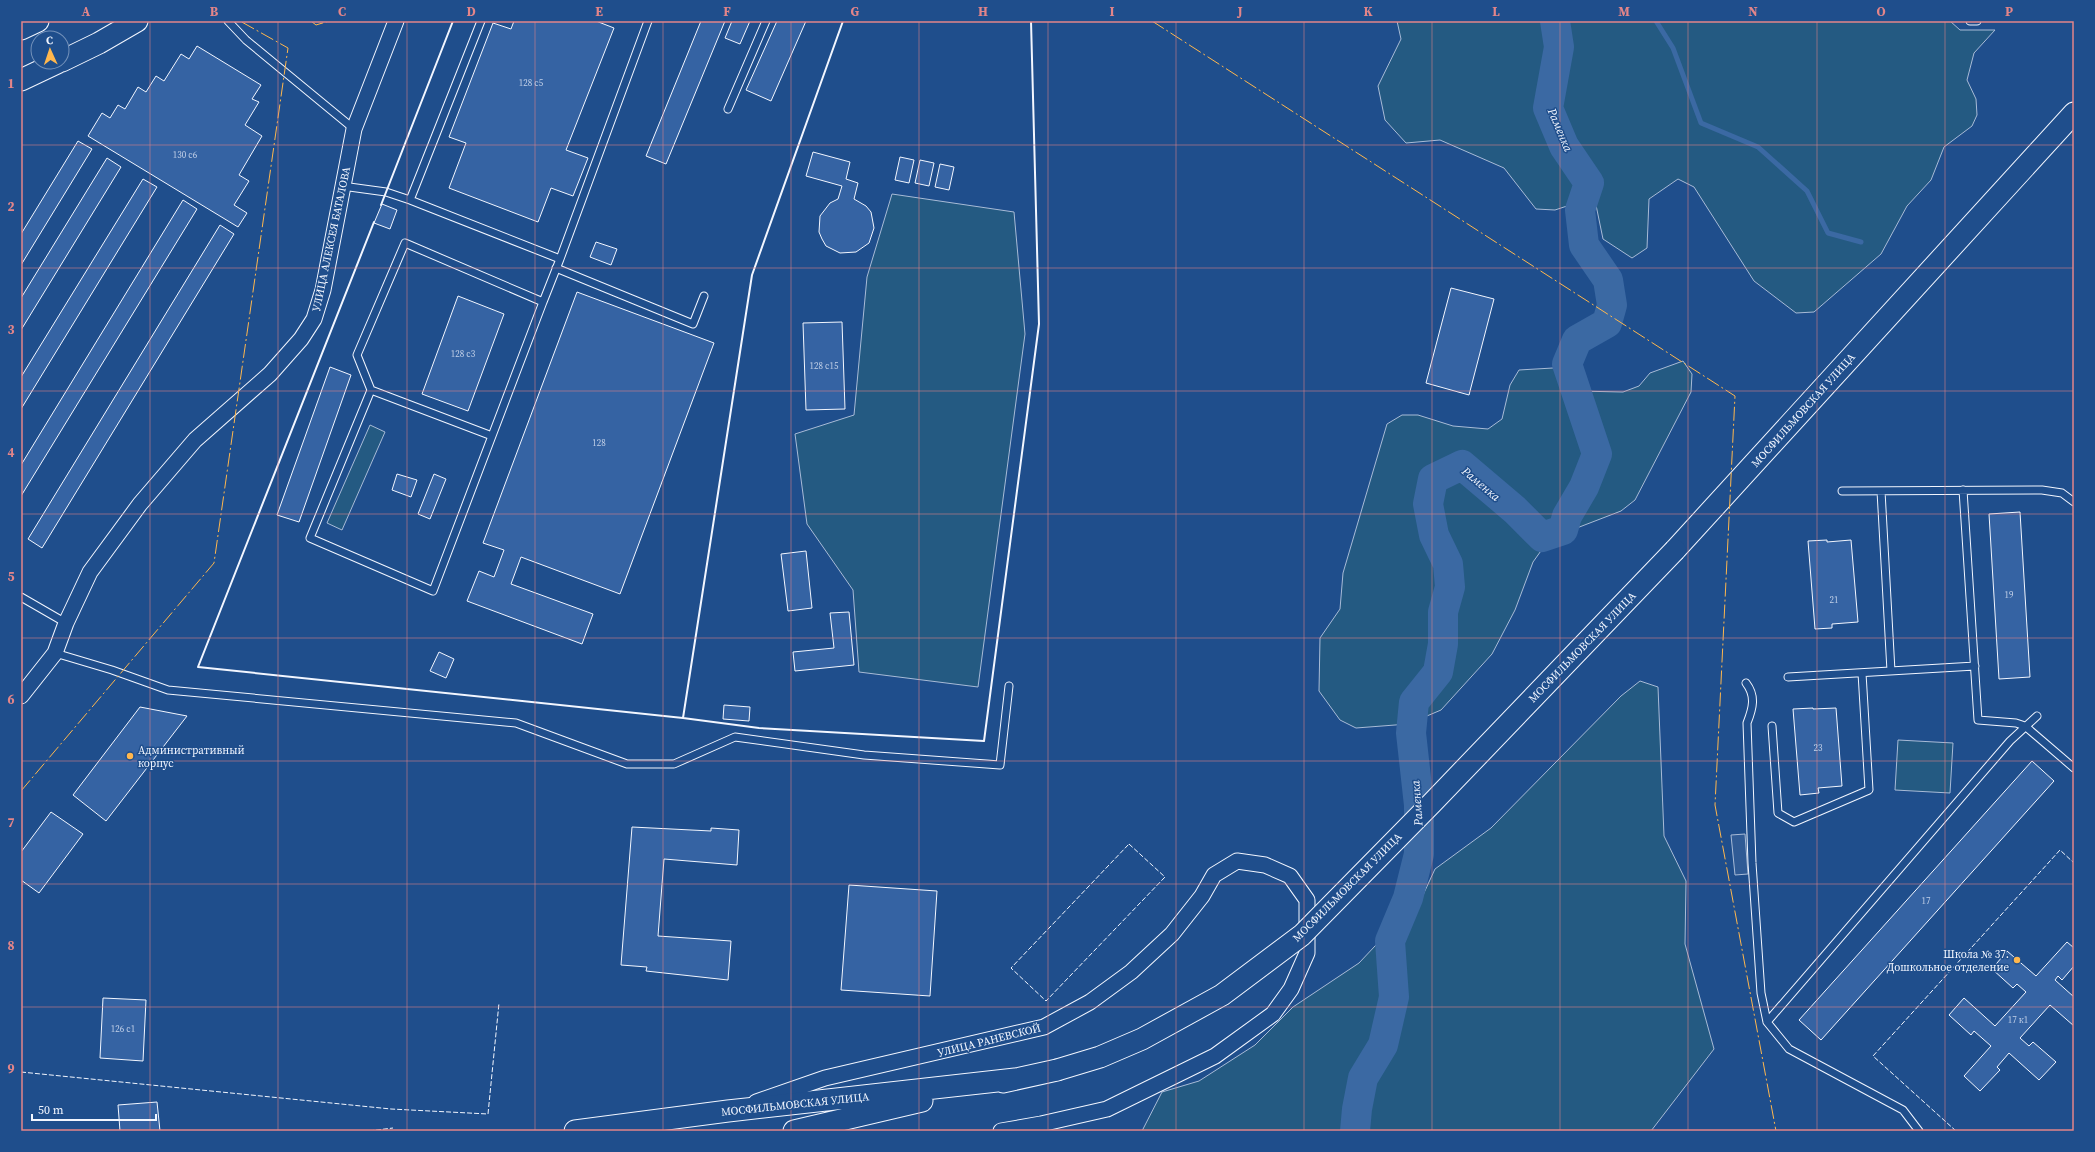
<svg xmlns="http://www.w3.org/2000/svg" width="2095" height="1152" font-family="'Source Serif 4',serif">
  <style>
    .green { fill: #245a82; stroke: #a8bbd7 }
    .parking { fill: #305b95; stroke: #a8bbd7 }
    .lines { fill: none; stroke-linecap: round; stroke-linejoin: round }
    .stream { stroke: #3b69a3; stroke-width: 5 }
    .river { stroke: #3b69a3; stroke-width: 30 }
    .building { fill: #3563a3; stroke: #f2f6ff }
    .lane-casing { stroke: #f2f6ff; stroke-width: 9 }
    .street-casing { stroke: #f2f6ff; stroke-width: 17 }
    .secondary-casing { stroke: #f2f6ff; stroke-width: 23 }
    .lane { stroke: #1f4e8c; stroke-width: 7 }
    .street { stroke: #1f4e8c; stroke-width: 15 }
    .secondary { stroke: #1f4e8c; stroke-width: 21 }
    .secondary-bridge-casing { stroke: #f2f6ff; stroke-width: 23; stroke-linecap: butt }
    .secondary-bridge { stroke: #1f4e8c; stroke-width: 21 }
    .fence { stroke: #f2f6ff; stroke-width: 1; stroke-dasharray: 5 2; stroke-linecap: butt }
    .wall { stroke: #f2f6ff; stroke-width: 2 }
    .power { stroke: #ffb74d; stroke-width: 1; stroke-dasharray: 14 3 2 3; stroke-linecap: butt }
    .grid { fill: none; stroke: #e38589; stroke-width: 1; stroke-opacity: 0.55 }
    .poi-dot { fill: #ffb74d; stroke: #1f4e8c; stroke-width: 1.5 }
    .labels { text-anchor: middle; stroke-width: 3; stroke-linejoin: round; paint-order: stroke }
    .number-label { font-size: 9px; fill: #c3d1e8 }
    .street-label { font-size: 11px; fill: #f2f6ff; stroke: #1f4e8c }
    .poi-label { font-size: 11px; fill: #f2f6ff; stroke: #1f4e8c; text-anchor: start }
    .water-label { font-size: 12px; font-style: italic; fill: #f2f6ff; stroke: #1f4e8c }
    .neatline { fill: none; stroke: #e38589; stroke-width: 1.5 }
    .grid-label { font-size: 13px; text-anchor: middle; font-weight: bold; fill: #e38589 }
  </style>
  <rect width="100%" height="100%" fill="#1f4e8c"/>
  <path class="green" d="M 1397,21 L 1950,21 L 1960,30 L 1995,30 L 1974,53 L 1967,80 L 1976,99 L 1977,115 L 1972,126 L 1944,147 L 1931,180 L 1907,206 L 1881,254 L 1814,312 L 1796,313 L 1754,281 L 1694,187 L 1678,179 L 1649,199 L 1647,248 L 1632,258 L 1603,239 L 1596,205 L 1579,202 L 1555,210 L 1536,209 L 1504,168 L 1440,140 L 1406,143 L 1385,120 L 1378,86 L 1401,39 Z
    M 892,194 L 1014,212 L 1025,334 L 978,687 L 859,672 L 853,590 L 807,524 L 795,434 L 854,415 L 867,277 Z
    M 1683,361 L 1692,374 L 1691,392 L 1635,500 L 1621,511 L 1556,536 L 1543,548 L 1533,562 L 1515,610 L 1492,654 L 1441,710 L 1408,724 L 1356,728 L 1340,720 L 1319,691 L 1320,638 L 1340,609 L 1343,573 L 1387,424 L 1402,415 L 1418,415 L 1453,426 L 1488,429 L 1502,419 L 1510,385 L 1519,370 L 1553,368 L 1577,391 L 1623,392 L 1639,386 L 1650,373 Z
    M 370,425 L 385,432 L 342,530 L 327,523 Z
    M 1640,681 L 1658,687 L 1664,836 L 1686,881 L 1685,944 L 1714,1049 L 1651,1131 L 1142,1131 L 1162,1092 L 1199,1081 L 1255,1045 L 1293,1007 L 1359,963 L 1423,895 L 1435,869 L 1491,828 L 1621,696 Z
    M 1898,740 L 1953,743 L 1950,793 L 1895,790 Z"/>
  <path class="parking" d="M 1745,834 L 1748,874 L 1735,875 L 1731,835 Z"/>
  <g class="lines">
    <path class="stream" d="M 1656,21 L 1673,48 L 1701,123 L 1758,147 L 1807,191 L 1828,233 L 1861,242"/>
    <path class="river" d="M 1355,1131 L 1357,1109 L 1363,1078 L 1383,1045 L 1394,997 L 1390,941 L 1408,898 L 1419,854 L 1419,805 L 1411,733 L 1414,702 L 1438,672 L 1443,644 L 1443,612 L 1450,587 L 1448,564 L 1434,535 L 1428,504 L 1433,479 L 1462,465 L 1515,510 L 1542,537 L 1563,530 L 1567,516 L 1584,487 L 1597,454 L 1567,364 L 1577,340 L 1607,323 L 1612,305 L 1608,280 L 1584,245 L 1580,210 L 1589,183 L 1564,146 L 1548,108 L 1559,47 L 1555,21"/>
  </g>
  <path class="building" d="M 514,21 L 596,21 L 614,28 L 566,150 L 588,158 L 573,196 L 551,188 L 538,222 L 449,188 L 466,143 L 449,137 L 493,23 L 511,29 Z
    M 701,21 L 725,21 L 666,164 L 646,156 Z
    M 732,21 L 750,21 L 740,44 L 725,38 Z
    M 777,21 L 806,21 L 771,101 L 746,90 Z
    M 197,46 L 261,85 L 252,99 L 259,102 L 245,125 L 262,136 L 239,175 L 249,181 L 234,205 L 247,213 L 238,227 L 88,136 L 102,113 L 110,118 L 118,105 L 125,109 L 138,87 L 146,92 L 156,76 L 164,81 L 181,54 L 189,59 Z
    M 78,141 L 92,149 L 21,265 L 21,234 Z
    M 813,152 L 850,162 L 846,179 L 858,183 L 854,199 L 866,206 L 871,212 L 874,228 L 869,243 L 856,252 L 840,253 L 826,246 L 822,239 L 819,232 L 820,216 L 830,203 L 838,199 L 842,186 L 806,176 Z
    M 900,157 L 914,160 L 909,183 L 895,180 Z
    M 107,158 L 121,167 L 21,330 L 21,298 Z
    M 920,160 L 934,163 L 929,186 L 915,183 Z
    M 940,164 L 954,167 L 949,190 L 935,187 Z
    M 143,179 L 157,187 L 21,409 L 21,377 Z
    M 183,200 L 197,209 L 21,496 L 21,465 Z
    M 382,204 L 397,210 L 390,229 L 374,223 Z
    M 220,225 L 234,234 L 42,548 L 28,539 Z
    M 596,242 L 617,249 L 611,265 L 590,257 Z
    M 1451,288 L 1494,299 L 1469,395 L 1426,383 Z
    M 577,292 L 714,343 L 620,594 L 521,557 L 511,584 L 593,614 L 582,644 L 467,601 L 479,571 L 494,577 L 504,550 L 483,543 Z
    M 458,296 L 504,314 L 468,411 L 422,394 Z
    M 842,322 L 845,409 L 806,410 L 803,323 Z
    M 330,367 L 351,375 L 299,522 L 277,515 Z
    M 397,474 L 417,480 L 411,497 L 392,490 Z
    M 434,474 L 446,479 L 430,519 L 418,514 Z
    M 2020,512 L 2030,677 L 1999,679 L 1989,514 Z
    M 1827,540 L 1827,542 L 1851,540 L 1858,622 L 1832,624 L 1832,628 L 1815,629 L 1808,541 Z
    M 806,551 L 812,608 L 788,611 L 781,554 Z
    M 849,612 L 854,665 L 795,671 L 793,652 L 834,648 L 830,613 Z
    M 439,652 L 454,659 L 446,678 L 430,671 Z
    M 724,705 L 750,707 L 749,721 L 723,719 Z
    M 140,707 L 187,716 L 106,821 L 73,795 Z
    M 1813,708 L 1813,709 L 1836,708 L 1842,786 L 1818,788 L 1819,793 L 1800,795 L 1793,709 Z
    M 2032,761 L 2054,781 L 1821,1040 L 1799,1020 Z
    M 51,812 L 83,834 L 39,893 L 21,880 L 21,852 Z
    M 632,827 L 711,831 L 711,828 L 739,830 L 737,865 L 664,859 L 658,936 L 731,941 L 728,980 L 646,971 L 647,967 L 621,965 Z
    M 849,885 L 937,891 L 930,996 L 841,990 Z
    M 2067,942 L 2074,948 L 2074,966 L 2062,980 L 2058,976 L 2055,980 L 2074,997 L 2074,1026 L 2050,1005 L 2020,1038 L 2029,1046 L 2033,1042 L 2056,1062 L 2039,1080 L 2009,1053 L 1997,1067 L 2000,1070 L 1980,1091 L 1964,1076 L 1991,1046 L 1974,1031 L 1971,1035 L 1949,1015 L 1964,998 L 1995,1026 L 2026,992 L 2017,984 L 2013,988 L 1992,969 L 2007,951 L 2036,976 Z
    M 103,998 L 146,1000 L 143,1061 L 100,1058 Z
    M 157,1102 L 160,1131 L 120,1131 L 118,1105 Z"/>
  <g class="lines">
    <defs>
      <path id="lane" d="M 228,21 L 246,40 L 354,129
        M 1970,21 L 1977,21
        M 728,109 L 766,21
        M 342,186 L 386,192 L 410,200 L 560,259 L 648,21
        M 410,200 L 481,21
        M 556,268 L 693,324 L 704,296
        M 543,302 L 560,259
        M 371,390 L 310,538 L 433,591 L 543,302 L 405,243 L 357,355 L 371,390 L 492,436
        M 1963,490 L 1978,720 L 2016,723 L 2025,726 L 2074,768
        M 1842,491 L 2042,490 L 2062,493 L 2074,502
        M 1881,491 L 1891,671
        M 21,597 L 66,623
        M 55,653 L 112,670 L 168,690 L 516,723 L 627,764 L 674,764 L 735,737 L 864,755 L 1000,765 L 1009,686
        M 1788,677 L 1975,666
        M 1746,683 C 1756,696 1753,708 1747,723 L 1752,863 L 1761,993 L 1767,1022 L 1789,1049 L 1903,1110 L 1919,1131
        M 1772,726 L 1778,813 L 1794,822 L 1869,790 L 1862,673
        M 1767,1022 L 2010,741 L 2037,716"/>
      <path id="street" d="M 21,696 L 55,653 L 66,623 L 90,572 L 140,504 L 195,440 L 270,374 L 301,339 L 314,319 L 323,290 L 354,129 L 396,21
        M 756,1102 L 825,1078 L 1044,1027 L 1090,1002 L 1131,972 L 1172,934 L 1202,896 L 1214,875 L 1237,861 L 1265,865 L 1290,876 L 1307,900 L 1307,953 L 1291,989 L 1273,1014 L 1215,1056 L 1107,1109 L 1041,1124 L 1001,1131"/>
      <path id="secondary" d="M 21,29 L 38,21
        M 62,61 L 99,43 L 137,21
        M 21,80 L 59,62
        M 1675,550 L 2074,113
        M 1003,1082 L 1057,1070
        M 575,1131 L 728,1111 L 1015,1079
        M 794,1131 L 922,1101"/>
    </defs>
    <use href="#lane" class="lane-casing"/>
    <use href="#street" class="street-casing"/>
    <use href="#secondary" class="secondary-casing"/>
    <use href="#lane" class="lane"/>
    <use href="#street" class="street"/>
    <use href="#secondary" class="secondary"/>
    <defs>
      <path id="secondary-bridge" d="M 1057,1070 L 1100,1057 L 1142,1039 L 1222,995 L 1302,935 L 1432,803 L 1675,550"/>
    </defs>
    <use href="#secondary-bridge" class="secondary-bridge-casing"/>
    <use href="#secondary-bridge" class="secondary-bridge"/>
    <path class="fence" d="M 1129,844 L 1165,877 L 1046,1001 L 1011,968 Z
      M 21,1072 L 391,1109 L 488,1114 L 499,1003
      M 369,1131 L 393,1128
      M 1956,1131 L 1873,1056 L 2060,850 L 2074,863"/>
    <path class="wall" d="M 381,205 L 453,21
      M 374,222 L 198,667 L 683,718 L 759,728 L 984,741 L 1039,324 L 1031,21
      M 683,718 L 752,275 L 843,21"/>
    <path class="power" d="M 311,21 L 316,25 L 329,21
      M 1152,21 L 1735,396 L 1715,805 L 1776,1131
      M 21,791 L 214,563 L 288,48 L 240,21"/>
  </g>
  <path class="grid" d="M 150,21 L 150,1131M 278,21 L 278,1131M 407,21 L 407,1131M 535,21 L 535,1131M 663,21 L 663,1131M 791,21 L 791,1131M 919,21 L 919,1131M 1048,21 L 1048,1131M 1176,21 L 1176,1131M 1304,21 L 1304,1131M 1432,21 L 1432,1131M 1560,21 L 1560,1131M 1688,21 L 1688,1131M 1817,21 L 1817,1131M 1945,21 L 1945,1131M 21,145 L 2074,145M 21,268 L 2074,268M 21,391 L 2074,391M 21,514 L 2074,514M 21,638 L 2074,638M 21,761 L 2074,761M 21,884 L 2074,884M 21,1007 L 2074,1007"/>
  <g class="poi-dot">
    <circle cx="130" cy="756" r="4"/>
    <circle cx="2017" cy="960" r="4"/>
  </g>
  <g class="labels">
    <g class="number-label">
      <text x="531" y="86">128 с5</text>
      <text x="185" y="158">130 с6</text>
      <text x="463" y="357">128 с3</text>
      <text x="824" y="369">128 с15</text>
      <text x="599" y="446">128</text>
      <text x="2009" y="598">19</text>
      <text x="1834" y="603">21</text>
      <text x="1818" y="751">23</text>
      <text x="1926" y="904">17</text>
      <text x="2018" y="1023">17 к1</text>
      <text x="123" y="1032">126 с1</text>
    </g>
    <g class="street-label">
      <text transform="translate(331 239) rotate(-78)" y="4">УЛИЦА АЛЕКСЕЯ БАТАЛОВА</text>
      <text transform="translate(1803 410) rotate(-48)" y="4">МОСФИЛЬМОВСКАЯ УЛИЦА</text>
      <text transform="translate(1582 647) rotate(-46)" y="4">МОСФИЛЬМОВСКАЯ УЛИЦА</text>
      <text transform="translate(1347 887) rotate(-45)" y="4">МОСФИЛЬМОВСКАЯ УЛИЦА</text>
      <text transform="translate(989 1040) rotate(-14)" y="4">УЛИЦА РАНЕВСКОЙ</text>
      <text transform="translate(795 1104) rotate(-6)" y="4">МОСФИЛЬМОВСКАЯ УЛИЦА</text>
    </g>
    <g class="poi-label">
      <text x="138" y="754">Административный<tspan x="138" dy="13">корпус</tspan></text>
      <text x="2009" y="958" text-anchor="end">Школа № 37.<tspan x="2009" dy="13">Дошкольное отделение</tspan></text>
    </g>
    <g class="water-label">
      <text transform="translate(1560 130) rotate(67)" y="4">Раменка</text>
      <text transform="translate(1481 484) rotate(40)" y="4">Раменка</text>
      <text transform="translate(1417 803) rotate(-94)" y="4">Раменка</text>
    </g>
  </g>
  <rect width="2095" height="1152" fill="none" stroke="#1f4e8c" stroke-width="44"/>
  <g transform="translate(50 50) rotate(357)"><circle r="19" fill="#1f4e8c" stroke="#7391ba"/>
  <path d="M0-3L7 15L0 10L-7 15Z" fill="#ffb74d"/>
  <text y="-6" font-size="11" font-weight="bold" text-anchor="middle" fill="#f2f6ff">С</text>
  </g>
  <path d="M32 1114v6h124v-6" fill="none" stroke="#f2f6ff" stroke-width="2"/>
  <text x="38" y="1114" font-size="12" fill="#f2f6ff" stroke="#1f4e8c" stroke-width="3" paint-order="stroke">50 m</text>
  <rect x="22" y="22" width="2051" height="1108" class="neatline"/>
  <g class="grid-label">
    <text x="86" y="16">A</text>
    <text x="214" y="16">B</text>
    <text x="342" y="16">C</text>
    <text x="471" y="16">D</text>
    <text x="599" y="16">E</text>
    <text x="727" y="16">F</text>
    <text x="855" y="16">G</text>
    <text x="983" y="16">H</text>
    <text x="1112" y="16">I</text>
    <text x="1240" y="16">J</text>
    <text x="1368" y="16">K</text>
    <text x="1496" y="16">L</text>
    <text x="1624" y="16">M</text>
    <text x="1753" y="16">N</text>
    <text x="1881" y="16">O</text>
    <text x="2009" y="16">P</text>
    <text x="11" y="88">1</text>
    <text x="11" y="211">2</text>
    <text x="11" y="334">3</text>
    <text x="11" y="457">4</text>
    <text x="11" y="581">5</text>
    <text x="11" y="704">6</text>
    <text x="11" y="827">7</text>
    <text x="11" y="950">8</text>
    <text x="11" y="1073">9</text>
  </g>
</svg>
